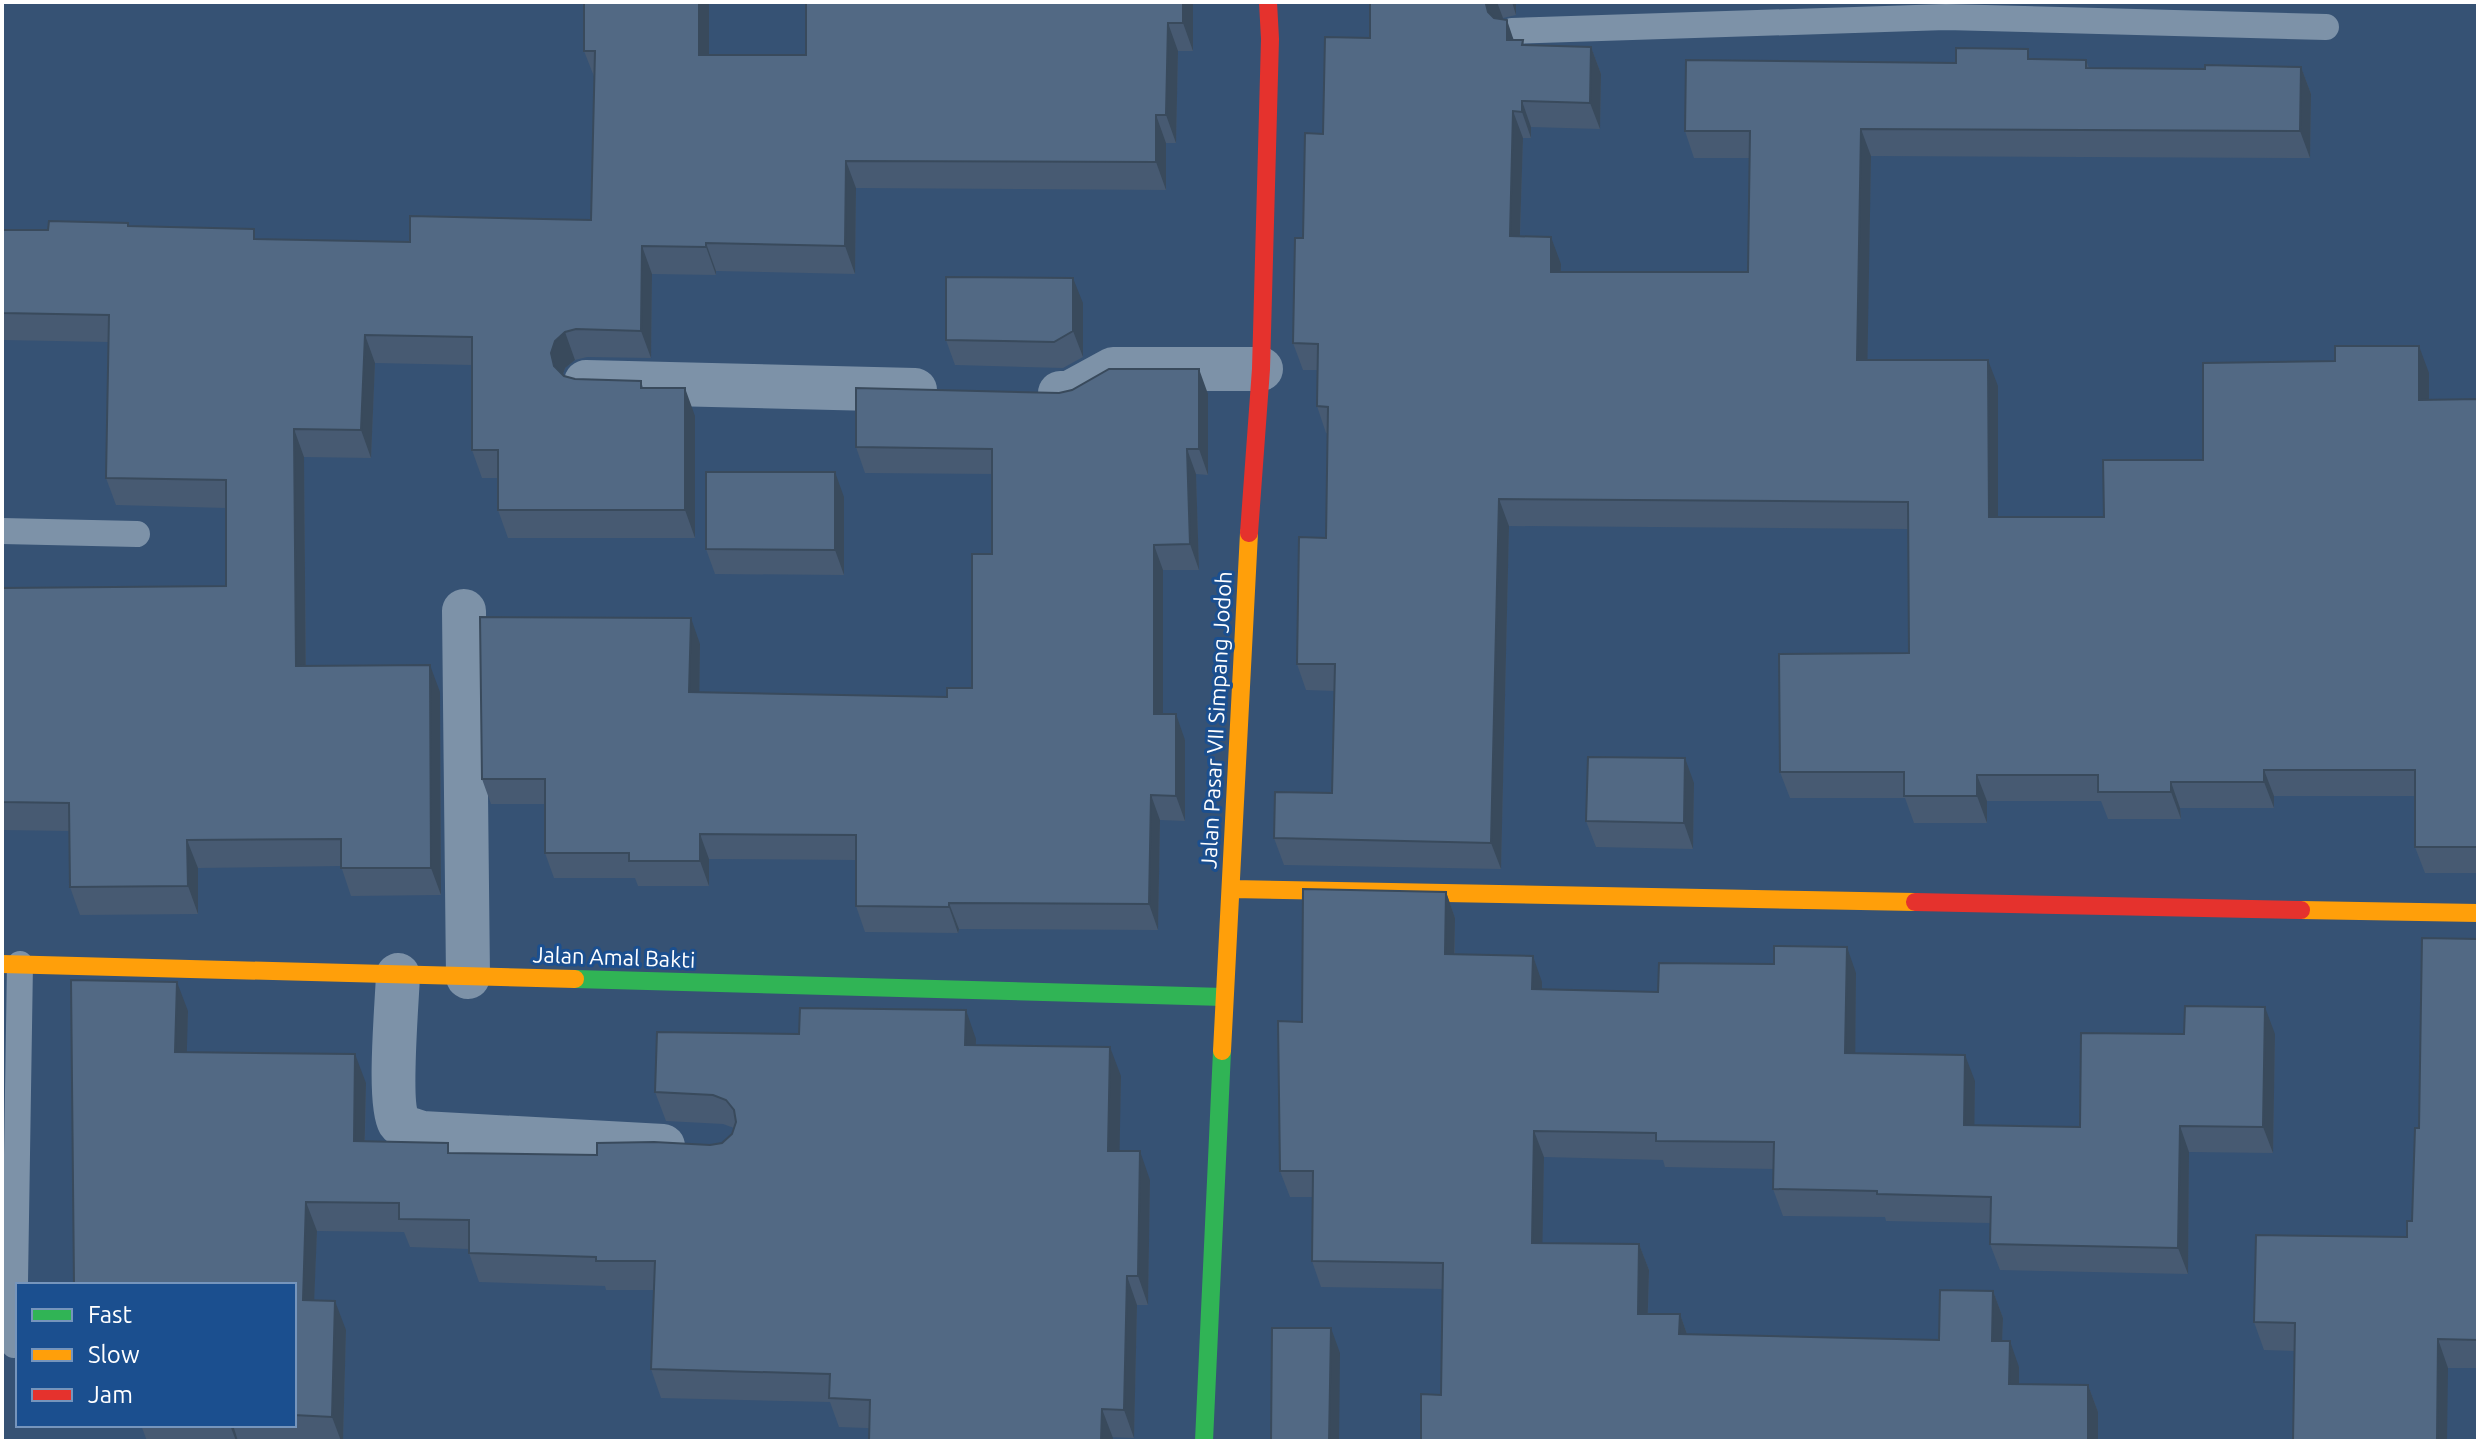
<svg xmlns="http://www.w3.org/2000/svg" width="2480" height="1443" font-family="Ubuntu,sans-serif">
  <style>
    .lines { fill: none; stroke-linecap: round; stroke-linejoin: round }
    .lane { stroke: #7d92a8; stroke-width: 26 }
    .street { stroke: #7d92a8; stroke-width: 44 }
    .fast { stroke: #30b455; stroke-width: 18 }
    .slow { stroke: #ff9f0a; stroke-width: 18 }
    .jam { stroke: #e5322d; stroke-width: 18 }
    .wall { fill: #475a72 }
    .shaded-wall { fill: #394a5c }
    .building { fill: #526984; stroke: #394a5c; stroke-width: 2 }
    .labels { text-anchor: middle; stroke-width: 6; stroke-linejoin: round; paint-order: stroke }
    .street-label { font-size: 22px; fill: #fff; stroke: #1b4f8f }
  </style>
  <rect width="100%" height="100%" fill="#365274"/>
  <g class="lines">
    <path class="lane" d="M 1512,31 L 1946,17 L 2326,27
      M 2,531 L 137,534
      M 14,1345 L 20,964"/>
    <path class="street" d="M 586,382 L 915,390
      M 1060,393 L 1069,393 L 1113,369 L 1261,369
      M 464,611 L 468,977
      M 398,975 C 397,1002 388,1103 399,1122 C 404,1129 414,1130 422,1133 L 663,1146"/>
    <path class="fast" d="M 575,979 L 1224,997
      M 1204,1441 L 1222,1051"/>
    <path class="slow" d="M 1232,889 L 1915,902
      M 2301,910 L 2478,913
      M 2,964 L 575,979
      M 1222,1051 L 1249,533"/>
    <path class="jam" d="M 1249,533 L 1261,369 L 1270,39 L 1268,2
      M 1915,902 L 2301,910"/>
  </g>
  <path class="wall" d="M 709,2 L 709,55 L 806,55 L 1193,2 L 1193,51 L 1178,51 L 1176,143 L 1166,143 L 1166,190 L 856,188 L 855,274 L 716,271 L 716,275 L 652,274 L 651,358 L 587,357 L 575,360 L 565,368 L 563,375 L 575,379 L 641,381 L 643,388 L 695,416 L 695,538 L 508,538 L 498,510 L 498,478 L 482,478 L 472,450 L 472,365 L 375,363 L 371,458 L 304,457 L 306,666 L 440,692 L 441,895 L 351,896 L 341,866 L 198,868 L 198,914 L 80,915 L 70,887 L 69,831 L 2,830 L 2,588 L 226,586 L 226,508 L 116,505 L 106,478 L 108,342 L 2,340 L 2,230 L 48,230 L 129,226 L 258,239 L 410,242 L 591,220 L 595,79 L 584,51 Z
    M 1370,2 L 1516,2 L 1516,15 L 1503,18 L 1502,20 L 1514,40 L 1523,40 L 1524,46 L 1591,47 L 1601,74 L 1600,129 L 1531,127 L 1531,138 L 1523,138 L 1520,237 L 1561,264 L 1561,272 L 1748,272 L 1750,158 L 1694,158 L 1685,131 L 1956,63 L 2031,59 L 2086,60 L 2089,68 L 2205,69 L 2301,67 L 2311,94 L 2310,158 L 1871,156 L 1867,360 L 1998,386 L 1998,517 L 2104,517 L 2203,460 L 2429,373 L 2429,400 L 2478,399 L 2478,873 L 2425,873 L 2415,847 L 2415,796 L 2274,796 L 2274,808 L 2180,808 L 2181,819 L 2108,819 L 2101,801 L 1987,801 L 1987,823 L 1914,823 L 1905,798 L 1790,798 L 1780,772 L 1909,653 L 1908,529 L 1509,526 L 1501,869 L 1284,865 L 1274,838 L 1332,793 L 1335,691 L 1306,690 L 1297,664 L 1326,538 L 1328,433 L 1326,433 L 1317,406 L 1318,370 L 1303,370 L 1293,343 L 1303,238 L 1323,134 L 1370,38 Z
    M 1083,303 L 1083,357 L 1063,368 L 955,365 L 946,340 Z
    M 1059,393 L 1208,394 L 1208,475 L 1196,474 L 1199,570 L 1163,570 L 1163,714 L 1185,740 L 1185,821 L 1160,820 L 1158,930 L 959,929 L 958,933 L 865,932 L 856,906 L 856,860 L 709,859 L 709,886 L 638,886 L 635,878 L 554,878 L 545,853 L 545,804 L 491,804 L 482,779 L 700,644 L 699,692 L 947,697 L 972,688 L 992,554 L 992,474 L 865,473 L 856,447 Z
    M 844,497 L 844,575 L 715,574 L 706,549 Z
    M 1694,783 L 1693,849 L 1596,847 L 1586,821 Z
    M 1446,892 L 1455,918 L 1455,955 L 1542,982 L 1542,989 L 1658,992 L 1856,973 L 1855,1054 L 1975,1081 L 1974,1125 L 2080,1127 L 2184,1034 L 2275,1034 L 2273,1153 L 2189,1152 L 2188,1274 L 2000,1270 L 1990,1244 L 1990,1223 L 1886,1221 L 1885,1217 L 1783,1216 L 1773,1189 L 1774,1169 L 1665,1167 L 1663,1160 L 1544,1157 L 1542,1243 L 1639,1244 L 1649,1270 L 1648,1314 L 1680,1314 L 1687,1334 L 1939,1340 L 1993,1291 L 2003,1318 L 2002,1341 L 2019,1367 L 2019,1384 L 2088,1385 L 2098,1412 L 2098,1441 L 1421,1441 L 1441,1395 L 1443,1289 L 1321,1287 L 1312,1261 L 1313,1197 L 1290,1197 L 1280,1171 L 1302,1022 Z
    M 2478,939 L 2478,1368 L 2448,1368 L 2295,1351 L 2264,1350 L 2254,1322 L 2407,1237 L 2412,1221 L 2419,1128 Z
    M 188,1011 L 186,1052 L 366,1083 L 365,1142 L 451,1153 L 597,1155 L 710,1145 L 722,1143 L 732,1134 L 734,1128 L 723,1124 L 666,1121 L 655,1092 L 976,1039 L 976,1046 L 1121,1076 L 1119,1151 L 1150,1180 L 1148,1305 L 1137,1305 L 1134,1438 L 839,1427 L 830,1402 L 661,1398 L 651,1369 L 654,1290 L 606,1290 L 605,1286 L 479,1282 L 469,1253 L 469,1249 L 410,1247 L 404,1232 L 317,1231 L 314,1300 L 346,1330 L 343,1441 L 147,1441 L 141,1425 L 294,1425 L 294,1285 L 74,1285 Z"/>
  <path class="shaded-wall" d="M 699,2 L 709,2 L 709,82 L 699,55 Z
    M 1183,2 L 1193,2 L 1193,51 L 1183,23 Z
    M 1488,2 L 1497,2 L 1503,18 L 1496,31 L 1488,12 L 1486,4 Z
    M 1512,2 L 1516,2 L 1516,15 Z
    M 1507,20 L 1516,47 L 1507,40 Z
    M 1168,23 L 1178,51 L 1176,143 L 1166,115 Z
    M 1591,47 L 1601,74 L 1600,129 L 1590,103 Z
    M 2301,67 L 2311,94 L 2310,158 L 2300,131 Z
    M 1522,101 L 1531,127 L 1531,138 L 1522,112 Z
    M 1513,111 L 1523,138 L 1519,263 L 1510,236 Z
    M 1156,115 L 1166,143 L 1166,190 L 1156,162 Z
    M 1861,129 L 1871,156 L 1867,386 L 1857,360 Z
    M 846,161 L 856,188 L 855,274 L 845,246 Z
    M 1551,237 L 1561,264 L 1560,298 L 1551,272 Z
    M 706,243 L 716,271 L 716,275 L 706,247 Z
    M 642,246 L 652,274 L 651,358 L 641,331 Z
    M 1073,278 L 1083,303 L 1083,357 L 1073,331 Z
    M 565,332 L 575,360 L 565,368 L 561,381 L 554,366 L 551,353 L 555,341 Z
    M 365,335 L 375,363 L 371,458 L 361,430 Z
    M 2419,346 L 2429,373 L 2429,426 L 2419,400 Z
    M 1988,360 L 1998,386 L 1998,544 L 1989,517 Z
    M 1199,369 L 1208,394 L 1208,475 L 1199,449 Z
    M 685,388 L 695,416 L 695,538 L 685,510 Z
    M 294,429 L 304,457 L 306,694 L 296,666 Z
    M 1187,449 L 1196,474 L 1199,570 L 1190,544 Z
    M 835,472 L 844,497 L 844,575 L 835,550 Z
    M 1499,499 L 1509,526 L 1501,869 L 1491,843 Z
    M 1154,545 L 1163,570 L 1163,740 L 1154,714 Z
    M 691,618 L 700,644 L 699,717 L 689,692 Z
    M 430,665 L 440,692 L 441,895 L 431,868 Z
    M 1176,714 L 1185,740 L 1185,821 L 1176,796 Z
    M 1685,758 L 1694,783 L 1693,849 L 1684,823 Z
    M 2264,770 L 2274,796 L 2274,808 L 2264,782 Z
    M 1977,775 L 1987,801 L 1987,823 L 1977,796 Z
    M 2171,782 L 2180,808 L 2181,819 L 2171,792 Z
    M 1151,795 L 1160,820 L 1158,930 L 1149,904 Z
    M 700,834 L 709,859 L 709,886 L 700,861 Z
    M 187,840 L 198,868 L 198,914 L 188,886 Z
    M 1446,892 L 1455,918 L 1454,981 L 1445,954 Z
    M 949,903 L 959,929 L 958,933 L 949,907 Z
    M 1847,947 L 1856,973 L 1855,1080 L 1845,1053 Z
    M 1533,956 L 1542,982 L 1542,1015 L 1532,989 Z
    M 177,982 L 188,1011 L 186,1081 L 175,1052 Z
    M 2265,1007 L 2275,1034 L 2273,1153 L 2263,1127 Z
    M 966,1010 L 976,1039 L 975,1074 L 965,1045 Z
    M 1110,1047 L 1121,1076 L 1119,1180 L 1108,1151 Z
    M 355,1054 L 366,1083 L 364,1170 L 354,1141 Z
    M 1965,1055 L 1975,1081 L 1974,1151 L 1964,1125 Z
    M 2180,1126 L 2189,1152 L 2188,1274 L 2178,1248 Z
    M 1534,1131 L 1544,1157 L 1542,1269 L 1532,1243 Z
    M 1140,1151 L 1150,1180 L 1148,1305 L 1138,1276 Z
    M 306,1202 L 317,1231 L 313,1329 L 303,1300 Z
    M 1639,1244 L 1649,1270 L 1647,1340 L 1638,1314 Z
    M 1127,1276 L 1137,1305 L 1134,1438 L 1124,1410 Z
    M 1993,1291 L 2003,1318 L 2001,1367 L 1992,1341 Z
    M 335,1301 L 346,1330 L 343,1441 L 341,1441 L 332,1417 Z
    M 1680,1314 L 1689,1340 L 1679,1334 Z
    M 1331,1328 L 1340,1353 L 1339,1441 L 1329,1441 Z
    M 2438,1339 L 2448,1368 L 2447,1441 L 2437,1441 Z
    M 2010,1341 L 2019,1367 L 2019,1410 L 2009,1384 Z
    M 2088,1385 L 2098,1412 L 2098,1441 L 2088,1441 Z
    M 1102,1409 L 1113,1438 L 1113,1441 L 1101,1441 Z
    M 230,1425 L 233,1425 L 238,1441 L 236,1441 Z"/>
  <path class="building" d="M 584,2 L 699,2 L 699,55 L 806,55 L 806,2 L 1183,2 L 1183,23 L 1168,23 L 1166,115 L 1156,115 L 1156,162 L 846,161 L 845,246 L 706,243 L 706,247 L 642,246 L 641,331 L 576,329 L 565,332 L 555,341 L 551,353 L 554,366 L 564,376 L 575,379 L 641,381 L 641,388 L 685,388 L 685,510 L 498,510 L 498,450 L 472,450 L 472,337 L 365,335 L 361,430 L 294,429 L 296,666 L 430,665 L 431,868 L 341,868 L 341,839 L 187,840 L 188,886 L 70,887 L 69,803 L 2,802 L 2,588 L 226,586 L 226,480 L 106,478 L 109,315 L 2,313 L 2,230 L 48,230 L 49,221 L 128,223 L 128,226 L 254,229 L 254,239 L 410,242 L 410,216 L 591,220 L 595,51 L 584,51 Z
    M 1370,2 L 1488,2 L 1486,4 L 1488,12 L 1494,18 L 1507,20 L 1507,40 L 1523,40 L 1522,45 L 1591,47 L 1590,103 L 1522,101 L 1522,112 L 1513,111 L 1510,236 L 1551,237 L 1551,272 L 1748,272 L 1750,131 L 1685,131 L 1686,60 L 1956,63 L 1956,48 L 2028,49 L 2028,59 L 2086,60 L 2086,68 L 2205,69 L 2205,65 L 2301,67 L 2300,131 L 1861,129 L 1857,360 L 1988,360 L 1989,517 L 2104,517 L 2103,460 L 2203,460 L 2203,363 L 2335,361 L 2335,346 L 2419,346 L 2419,400 L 2478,399 L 2478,847 L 2415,847 L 2415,770 L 2264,770 L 2264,782 L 2171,782 L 2171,792 L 2098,792 L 2098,775 L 1977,775 L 1977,796 L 1904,796 L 1904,772 L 1780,772 L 1779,654 L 1909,653 L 1908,502 L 1499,499 L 1491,843 L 1274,838 L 1275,792 L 1332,793 L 1335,664 L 1297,664 L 1299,537 L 1326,538 L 1328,407 L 1317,406 L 1318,344 L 1293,343 L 1295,238 L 1303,238 L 1305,133 L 1323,134 L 1325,37 L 1370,38 Z
    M 946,277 L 1073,278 L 1073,331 L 1054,342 L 946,340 Z
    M 1109,369 L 1199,369 L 1199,449 L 1187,449 L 1190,544 L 1154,545 L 1154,714 L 1176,714 L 1176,796 L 1151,795 L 1149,904 L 949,903 L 949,907 L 856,906 L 856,835 L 700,834 L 700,861 L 629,861 L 629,853 L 545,853 L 545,779 L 482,779 L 480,617 L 691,618 L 689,692 L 947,697 L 947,688 L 972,688 L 972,554 L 992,554 L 992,449 L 856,447 L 856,388 L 1059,393 L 1072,390 Z
    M 706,472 L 835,472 L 835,550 L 706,549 Z
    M 1588,757 L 1685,758 L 1684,823 L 1586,821 Z
    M 1303,889 L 1446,892 L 1445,954 L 1533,956 L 1532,989 L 1658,992 L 1659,963 L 1774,964 L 1774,946 L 1847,947 L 1845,1053 L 1965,1055 L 1964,1125 L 2080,1127 L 2081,1033 L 2184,1034 L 2185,1006 L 2265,1007 L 2263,1127 L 2180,1126 L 2178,1248 L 1990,1244 L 1991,1197 L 1877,1194 L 1877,1191 L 1773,1189 L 1774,1142 L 1656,1141 L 1656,1133 L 1534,1131 L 1532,1243 L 1639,1244 L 1638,1314 L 1680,1314 L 1679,1334 L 1939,1340 L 1940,1290 L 1993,1291 L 1992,1341 L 2010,1341 L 2009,1384 L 2088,1385 L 2088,1441 L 1421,1441 L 1421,1394 L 1441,1395 L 1443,1263 L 1312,1261 L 1313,1171 L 1280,1171 L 1278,1021 L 1302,1022 Z
    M 2422,938 L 2478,939 L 2478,1340 L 2438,1339 L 2437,1441 L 2293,1441 L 2295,1323 L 2254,1322 L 2256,1235 L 2407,1237 L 2407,1221 L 2412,1221 L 2415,1128 L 2419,1128 Z
    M 71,980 L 177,982 L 175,1052 L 355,1054 L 354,1141 L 448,1143 L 448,1153 L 597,1155 L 597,1143 L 654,1142 L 710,1145 L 722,1143 L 732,1134 L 736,1122 L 734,1110 L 726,1100 L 713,1095 L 655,1092 L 657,1032 L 799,1034 L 800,1008 L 966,1010 L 965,1045 L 1110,1047 L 1108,1151 L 1140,1151 L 1138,1276 L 1127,1276 L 1124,1410 L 1102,1409 L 1101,1441 L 869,1441 L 870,1400 L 829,1398 L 830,1374 L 651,1369 L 655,1261 L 596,1261 L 596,1257 L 469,1253 L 469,1220 L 399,1219 L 399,1203 L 306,1202 L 303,1300 L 335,1301 L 332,1417 L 294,1415 L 294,1285 L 74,1285 Z
    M 1272,1328 L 1331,1328 L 1329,1441 L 1271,1441 Z"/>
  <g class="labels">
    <g class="street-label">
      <text transform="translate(1216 720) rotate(-87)" y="8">Jalan Pasar VII Simpang Jodoh</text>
      <text transform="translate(614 957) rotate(2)" y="8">Jalan Amal Bakti</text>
    </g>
  </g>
  <rect width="2480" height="1443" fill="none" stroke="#ffffff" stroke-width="8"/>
  <rect x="16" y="1283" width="280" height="144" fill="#1b4f8f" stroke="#7695bc" stroke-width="2"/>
  <rect x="32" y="1309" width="40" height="12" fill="#30b455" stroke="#7695bc" stroke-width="2"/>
  <text x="88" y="1323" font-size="24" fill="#ffffff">Fast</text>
  <rect x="32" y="1349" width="40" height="12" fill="#ff9f0a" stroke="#7695bc" stroke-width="2"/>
  <text x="88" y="1363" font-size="24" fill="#ffffff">Slow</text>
  <rect x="32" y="1389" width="40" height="12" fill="#e5322d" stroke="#7695bc" stroke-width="2"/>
  <text x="88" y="1403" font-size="24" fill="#ffffff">Jam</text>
</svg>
